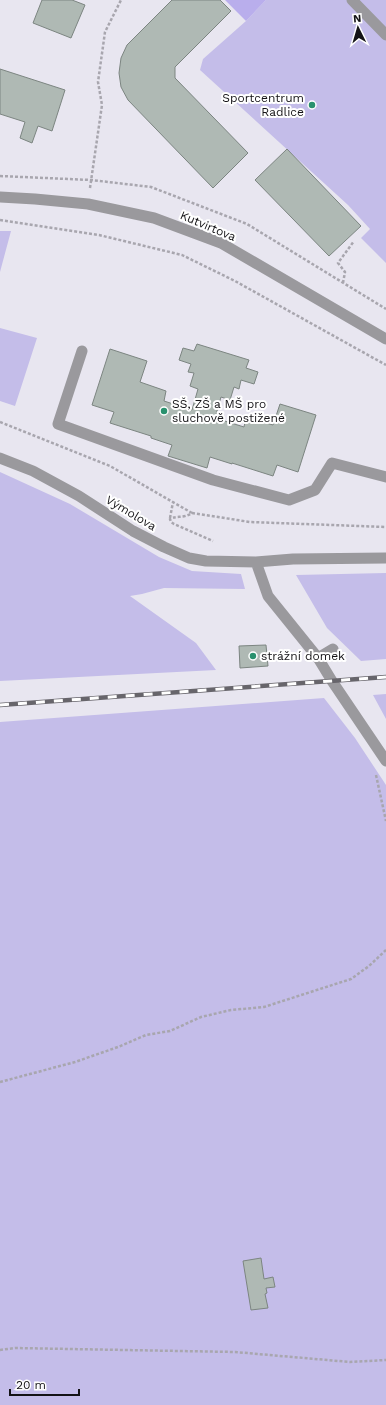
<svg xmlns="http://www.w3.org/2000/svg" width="386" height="1405" font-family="'Work Sans',sans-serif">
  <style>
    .green { fill: #c4bde9 }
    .forest { fill: #b9aeec }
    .building { fill: #afb9b4; stroke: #7c8581 }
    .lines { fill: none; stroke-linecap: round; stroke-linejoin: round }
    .path { stroke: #a8a6ae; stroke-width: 2.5; stroke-dasharray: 3 2; stroke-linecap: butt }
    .service { stroke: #9a999d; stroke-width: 11 }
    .minor { stroke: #9a999d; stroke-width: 11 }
    .rail-casing { stroke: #67656b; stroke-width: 4.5 }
    .rail { stroke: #fff; stroke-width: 3; stroke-dasharray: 9; stroke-linecap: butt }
    .poi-dot { fill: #29916e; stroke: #fff; stroke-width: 1.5 }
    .labels { text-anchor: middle; stroke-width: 4; stroke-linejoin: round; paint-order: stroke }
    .poi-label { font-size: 12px; fill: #141316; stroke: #fff; text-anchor: start }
    .street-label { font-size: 12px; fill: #141316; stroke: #fff }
  </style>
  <rect width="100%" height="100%" fill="#e8e6f0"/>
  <path class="green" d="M 266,0 L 386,0 L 386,263 L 361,238 L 370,229 L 348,205 L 200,70 L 203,59 L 246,21 Z
    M 0,231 L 11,231 L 0,272 Z
    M 0,328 L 37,338 L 15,406 L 0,401 Z
    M 0,472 L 70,504 L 159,557 L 192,571 L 241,574 L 245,589 L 164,588 L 142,594 L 130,596 L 196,643 L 216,670 L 0,681 Z
    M 386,573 L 386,659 L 361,661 L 327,628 L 296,575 Z
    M 386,694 L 386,719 L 373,695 Z
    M 324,698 L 355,738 L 386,785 L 386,1405 L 0,1405 L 0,722 Z"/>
  <path class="forest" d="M 225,0 L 266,0 L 246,21 Z"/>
  <path class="building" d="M 42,0 L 72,0 L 85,5 L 71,38 L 33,23 Z
    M 172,0 L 220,0 L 231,11 L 175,67 L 175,78 L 248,153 L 213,188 L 128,100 L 121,87 L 119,73 L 121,58 L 127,45 Z
    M 0,69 L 65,90 L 52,131 L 38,126 L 32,143 L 20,138 L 25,122 L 0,114 Z
    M 287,149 L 361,226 L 329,256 L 255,180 Z
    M 197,344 L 249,360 L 246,368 L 258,372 L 254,384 L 241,380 L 239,389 L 234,387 L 230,400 L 221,397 L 215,418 L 244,427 L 246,417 L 273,425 L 280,404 L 316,415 L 298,472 L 277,465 L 273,476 L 232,463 L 232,464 L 210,457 L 207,468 L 168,456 L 172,445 L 151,438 L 151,436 L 110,423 L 114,412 L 92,405 L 110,349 L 147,361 L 140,382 L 166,391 L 164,401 L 192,410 L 198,389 L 190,386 L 194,373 L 188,372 L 191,364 L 179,360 L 183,348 L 194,351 Z
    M 266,645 L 268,666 L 240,668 L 239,646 Z
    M 261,1258 L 264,1279 L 273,1277 L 275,1287 L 266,1288 L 267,1293 L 265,1294 L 268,1308 L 251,1310 L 243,1261 Z"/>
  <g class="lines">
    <path class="path" d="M 0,176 L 91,180 L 151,187 L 247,224 L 386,309
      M 90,188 L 102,105 L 98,82 L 105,32 L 121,0
      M 0,220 L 99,235 L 182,255 L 235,281 L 386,365
      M 343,283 L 345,272 L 338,263 L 354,241
      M 0,422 L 110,466 L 192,513 C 182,519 178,515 170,519 L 171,522 L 174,524 L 213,541
      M 192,513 L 250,522 L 386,527
      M 170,518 L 173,502
      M 376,775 L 386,821
      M 0,1082 L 75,1062 L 118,1047 L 146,1035 L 170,1031 L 201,1017 L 231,1010 L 264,1007 L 351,979 L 369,966 L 386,950
      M 0,1350 L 15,1348 L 235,1352 L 350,1362 L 386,1360"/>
    <path class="service" d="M 352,0 L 386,35
      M 82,351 L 58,424 L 213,480 L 289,500 L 315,490 L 332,463 L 386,477
      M 318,658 L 333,649"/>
    <path class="minor" d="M 0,197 L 35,199 L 88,204 L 154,218 L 221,243 L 386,339
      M 0,458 L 33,471 L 79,496 L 133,531 L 164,547 L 189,558 L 206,561 L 256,562 L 293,559 L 386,558
      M 256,562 L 268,596 L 318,658 L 332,681 L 386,761"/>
    <defs>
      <path id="rail" d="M 0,705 L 386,677"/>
    </defs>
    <use href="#rail" class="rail-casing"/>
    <use href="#rail" class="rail"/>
  </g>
  <g class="poi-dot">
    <circle cx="312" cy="105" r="4"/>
    <circle cx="164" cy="411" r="4"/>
    <circle cx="253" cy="656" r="4"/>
  </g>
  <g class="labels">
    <g class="poi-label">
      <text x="304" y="102" text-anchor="end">Sportcentrum<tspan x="304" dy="14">Radlice</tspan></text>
      <text x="172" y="408">SŠ, ZŠ a MŠ pro<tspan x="172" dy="14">sluchově postižené</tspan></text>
      <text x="261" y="660">strážní domek</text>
    </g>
    <g class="street-label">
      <text transform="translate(208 226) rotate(23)" y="4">Kutvirtova</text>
      <text transform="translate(131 513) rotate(31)" y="4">Výmolova</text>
    </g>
  </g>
  <g transform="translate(358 28) rotate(355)" stroke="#ffffff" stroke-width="3" paint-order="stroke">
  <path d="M0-3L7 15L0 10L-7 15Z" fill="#141316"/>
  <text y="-6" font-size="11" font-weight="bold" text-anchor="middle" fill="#141316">N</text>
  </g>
  <path d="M10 1389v6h69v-6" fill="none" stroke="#141316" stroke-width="2"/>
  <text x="16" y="1389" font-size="12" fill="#141316" stroke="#ffffff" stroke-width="3" paint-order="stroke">20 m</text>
</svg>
